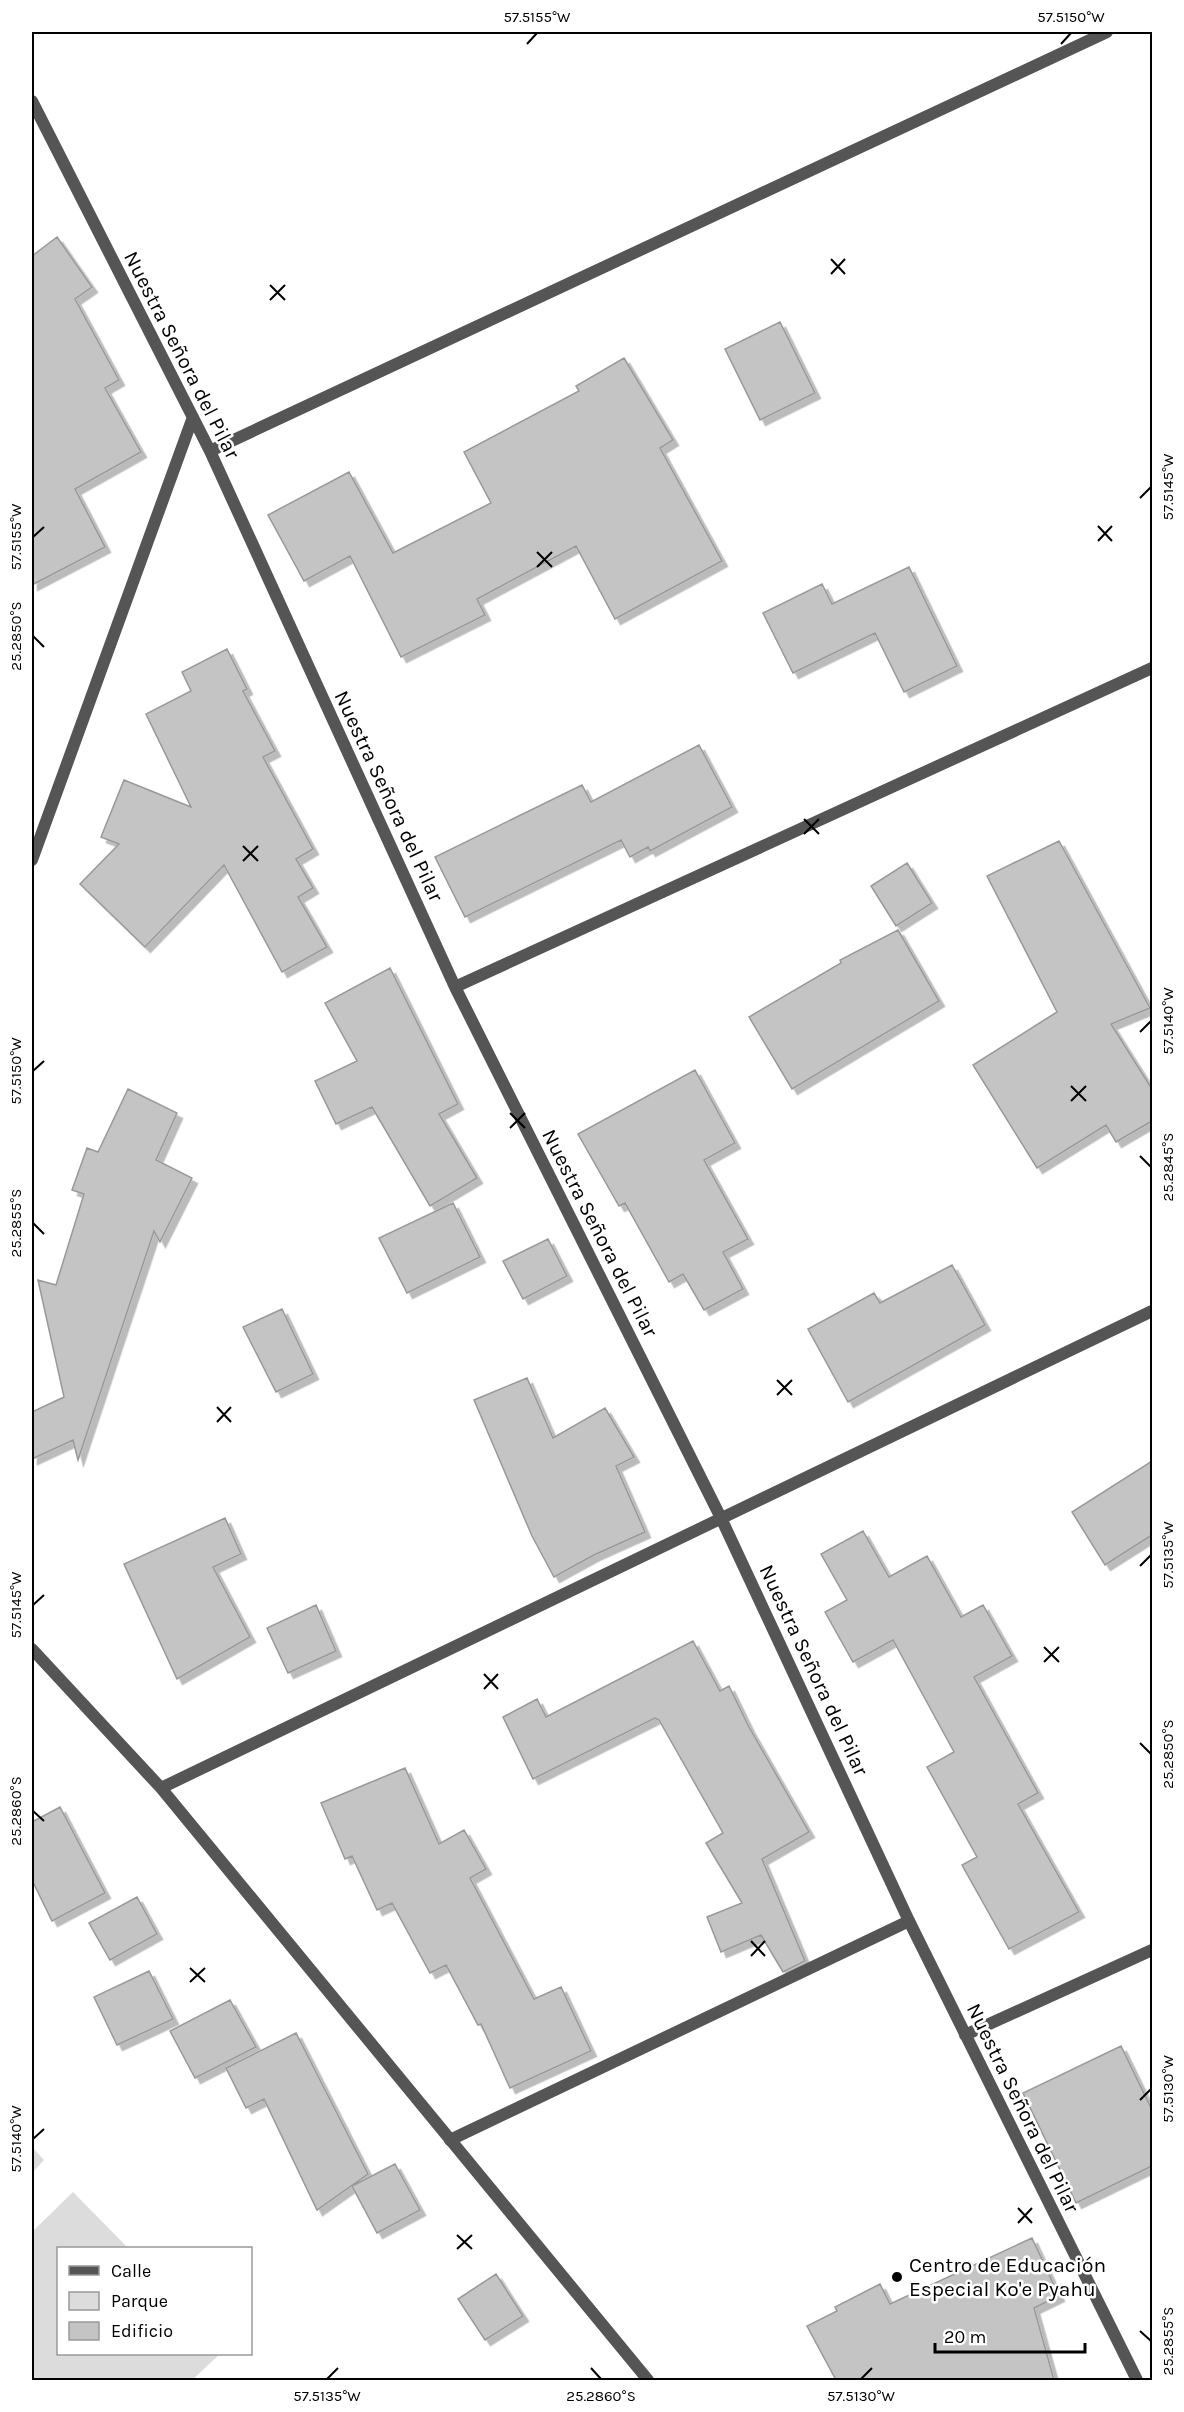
<svg xmlns="http://www.w3.org/2000/svg" width="1184" height="2412" font-family="Karla,sans-serif">
  <style>
    .green { fill: #dcdcdc }
    .building { fill: #c4c4c4; stroke: #999; stroke-width: 1.5; filter: url(#shadow) }
    .lines { fill: none; stroke-linecap: round; stroke-linejoin: round }
    .service { stroke: #555; stroke-width: 12 }
    .minor { stroke: #555; stroke-width: 12 }
    .ticks { fill: none; stroke: #000; stroke-width: 2 }
    .poi-dot { fill: #000; stroke: #fff; stroke-width: 2 }
    .labels { text-anchor: middle; stroke-width: 5; stroke-linejoin: round; paint-order: stroke }
    .street-label { font-size: 21px; fill: #000; stroke: #fff }
    .poi-label { font-size: 21px; fill: #000; stroke: #fff; text-anchor: start }
    .neatline { fill: none; stroke: #000; stroke-width: 2 }
    .ticks-label { font-size: 15px; text-anchor: middle; fill: #000 }
  </style>
  <defs>
    <filter id="shadow"><feDropShadow dx="5.5" dy="5.5" stdDeviation="0" flood-color="#0004"/></filter>
  </defs>
  <rect width="100%" height="100%" fill="#fff"/>
  <path class="green" d="M 32,2147 L 44,2160 L 32,2173 Z
    M 73,2192 L 128,2248 L 58,2248 L 58,2354 L 220,2354 L 192,2380 L 32,2380 L 32,2232 Z"/>
  <path class="building" d="M 57,237 L 92,287 L 75,299 L 119,380 L 105,388 L 141,452 L 75,489 L 105,547 L 32,585 L 32,256 Z
    M 780,322 L 815,393 L 760,420 L 725,349 Z
    M 624,358 L 673,440 L 660,448 L 722,561 L 615,619 L 576,546 L 477,599 L 485,615 L 401,657 L 350,556 L 304,581 L 268,515 L 349,472 L 393,553 L 491,503 L 464,452 L 579,391 L 576,386 Z
    M 909,567 L 957,666 L 904,692 L 875,633 L 793,673 L 763,613 L 822,584 L 832,604 Z
    M 227,649 L 247,689 L 243,691 L 275,751 L 263,757 L 313,849 L 296,859 L 313,888 L 298,897 L 327,947 L 282,972 L 224,865 L 145,947 L 80,884 L 119,844 L 101,837 L 124,780 L 191,807 L 146,714 L 191,691 L 182,672 Z
    M 699,745 L 732,807 L 650,851 L 648,847 L 630,857 L 621,840 L 465,917 L 435,857 L 582,785 L 591,802 Z
    M 1059,841 L 1150,1008 L 1111,1024 L 1152,1089 L 1152,1121 L 1116,1142 L 1106,1125 L 1037,1168 L 973,1065 L 1057,1012 L 987,876 Z
    M 907,863 L 932,903 L 896,926 L 871,886 Z
    M 898,930 L 939,1001 L 792,1089 L 749,1017 L 841,963 L 840,960 Z
    M 390,968 L 458,1104 L 439,1114 L 477,1178 L 430,1206 L 372,1107 L 336,1124 L 315,1081 L 357,1061 L 325,1003 Z
    M 695,1070 L 735,1143 L 704,1160 L 748,1239 L 723,1252 L 743,1289 L 704,1310 L 683,1274 L 669,1282 L 625,1203 L 619,1206 L 578,1134 Z
    M 128,1089 L 177,1113 L 156,1160 L 192,1178 L 160,1242 L 154,1231 L 78,1460 L 73,1440 L 32,1459 L 32,1412 L 64,1397 L 38,1280 L 56,1285 L 84,1194 L 72,1190 L 87,1148 L 98,1152 Z
    M 453,1203 L 480,1257 L 407,1293 L 379,1238 Z
    M 548,1239 L 567,1276 L 523,1299 L 503,1261 Z
    M 952,1265 L 985,1325 L 848,1402 L 808,1329 L 874,1293 L 880,1303 Z
    M 282,1309 L 313,1374 L 276,1392 L 243,1327 Z
    M 527,1378 L 553,1438 L 605,1408 L 634,1457 L 616,1466 L 645,1532 L 594,1555 L 554,1577 L 532,1536 L 474,1400 Z
    M 1152,1461 L 1152,1535 L 1105,1565 L 1072,1512 Z
    M 225,1518 L 241,1554 L 213,1567 L 250,1637 L 177,1679 L 124,1564 Z
    M 863,1531 L 889,1577 L 927,1556 L 961,1617 L 983,1605 L 1012,1656 L 974,1677 L 1038,1793 L 1018,1804 L 1079,1912 L 1009,1949 L 962,1865 L 977,1857 L 927,1767 L 954,1752 L 893,1640 L 853,1662 L 825,1612 L 847,1600 L 821,1554 Z
    M 316,1605 L 336,1651 L 288,1673 L 267,1628 Z
    M 693,1641 L 720,1691 L 729,1686 L 749,1727 L 809,1832 L 762,1859 L 805,1961 L 783,1972 L 761,1935 L 721,1952 L 707,1917 L 742,1903 L 706,1843 L 723,1833 L 659,1720 L 655,1718 L 533,1779 L 503,1717 L 537,1699 L 546,1717 Z
    M 405,1768 L 439,1844 L 464,1830 L 486,1869 L 470,1878 L 534,1999 L 561,1987 L 591,2051 L 510,2088 L 481,2024 L 478,2025 L 446,1965 L 430,1973 L 392,1903 L 377,1910 L 352,1856 L 345,1859 L 321,1803 Z
    M 60,1807 L 105,1893 L 52,1921 L 32,1880 L 32,1822 Z
    M 137,1897 L 157,1934 L 110,1960 L 89,1923 Z
    M 149,1971 L 173,2019 L 117,2045 L 94,1997 Z
    M 230,2000 L 256,2047 L 195,2078 L 170,2031 Z
    M 296,2033 L 368,2174 L 317,2210 L 264,2099 L 246,2108 L 226,2068 Z
    M 1121,2046 L 1152,2110 L 1152,2166 L 1076,2203 L 1023,2093 Z
    M 395,2164 L 420,2210 L 377,2233 L 352,2186 Z
    M 1032,2238 L 1059,2296 L 1034,2308 L 1054,2380 L 836,2380 L 807,2326 L 837,2311 L 835,2307 L 880,2284 L 890,2304 Z
    M 496,2274 L 523,2316 L 485,2340 L 458,2299 Z"/>
  <g class="lines">
    <path class="service" d="M 450,2140 L 909,1921"/>
    <path class="minor" d="M 32,101 L 210,451 L 455,987 L 721,1518 L 909,1921 L 1137,2380
      M 210,451 L 1107,32
      M 32,860 L 193,417
      M 455,987 L 1152,668
      M 32,1649 L 161,1788 L 648,2380
      M 161,1788 L 1152,1311
      M 965,2035 L 1152,1950"/>
  </g>
  <path class="ticks" d="M 527,44 L 537,33M 1061,44 L 1071,33M 831,259 L 845,274M 831,274 L 845,259M 270,285 L 285,300M 270,300 L 285,285M 1140,498 L 1151,487M 1098,526 L 1112,541M 33,537 L 44,527M 1098,541 L 1112,526M 537,552 L 552,567M 537,567 L 552,552M 33,636 L 44,647M 804,819 L 819,834M 804,834 L 819,819M 243,846 L 258,861M 243,861 L 258,846M 1140,1032 L 1151,1021M 33,1071 L 44,1061M 1071,1086 L 1086,1101M 1071,1101 L 1086,1086M 510,1113 L 525,1128M 510,1128 L 525,1113M 1140,1156 L 1151,1167M 33,1223 L 44,1234M 777,1380 L 792,1395M 777,1395 L 792,1380M 217,1407 L 231,1422M 217,1422 L 231,1407M 1140,1566 L 1151,1555M 33,1605 L 44,1595M 1044,1647 L 1059,1662M 1044,1662 L 1059,1647M 484,1674 L 498,1689M 484,1689 L 498,1674M 1140,1743 L 1151,1754M 33,1811 L 44,1821M 751,1941 L 765,1956M 751,1956 L 765,1941M 190,1968 L 205,1982M 190,1982 L 205,1968M 1140,2100 L 1151,2089M 33,2139 L 44,2129M 1018,2208 L 1032,2223M 1018,2223 L 1032,2208M 457,2235 L 472,2249M 457,2249 L 472,2235M 1140,2331 L 1151,2341M 591,2368 L 601,2379M 327,2379 L 338,2368M 861,2379 L 872,2368"/>
  <circle class="poi-dot" cx="897" cy="2277" r="6"/>
  <g class="labels">
    <g class="street-label">
      <text transform="translate(182 355) rotate(63)" y="7">Nuestra Señora del Pilar</text>
      <text transform="translate(389 796) rotate(65)" y="7">Nuestra Señora del Pilar</text>
      <text transform="translate(600 1233) rotate(63)" y="7">Nuestra Señora del Pilar</text>
      <text transform="translate(814 1670) rotate(65)" y="7">Nuestra Señora del Pilar</text>
      <text transform="translate(1023 2108) rotate(64)" y="7">Nuestra Señora del Pilar</text>
    </g>
    <g class="poi-label">
      <text x="909" y="2272">Centro de Educación<tspan x="909" dy="24">Especial Ko'e Pyahu</tspan></text>
    </g>
  </g>
  <rect width="1184" height="2412" fill="none" stroke="#ffffff" stroke-width="66"/>
  <rect x="57" y="2247" width="195" height="108" fill="#ffffff" stroke="#999999" stroke-width="1.5"/>
  <rect x="69" y="2266" width="30" height="9" fill="#555555" stroke="#999999" stroke-width="1.5"/>
  <text x="111" y="2277" font-size="18" fill="#000000">Calle</text>
  <rect x="69" y="2292" width="30" height="18" fill="#dcdcdc" stroke="#999999" stroke-width="1.5"/>
  <text x="111" y="2307" font-size="18" fill="#000000">Parque</text>
  <rect x="69" y="2322" width="30" height="18" fill="#c4c4c4" stroke="#999999" stroke-width="1.5"/>
  <text x="111" y="2337" font-size="18" fill="#000000">Edificio</text>
  <path d="M935 2343v9h150v-9" fill="none" stroke="#000000" stroke-width="3"/>
  <text x="944" y="2343" font-size="18" fill="#000000" stroke="#ffffff" stroke-width="4.5" paint-order="stroke">20 m</text>
  <rect x="33" y="33" width="1118" height="2346" class="neatline"/>
  <g class="ticks-label">
    <text x="537" y="22">57.5155°W</text>
    <text x="1071" y="22">57.5150°W</text>
    <text transform="translate(1168 487) rotate(-90)" y="5">57.5145°W</text>
    <text transform="translate(16 537) rotate(-90)" y="5">57.5155°W</text>
    <text transform="translate(16 636) rotate(-90)" y="5">25.2850°S</text>
    <text transform="translate(1168 1021) rotate(-90)" y="5">57.5140°W</text>
    <text transform="translate(16 1071) rotate(-90)" y="5">57.5150°W</text>
    <text transform="translate(1168 1167) rotate(-90)" y="5">25.2845°S</text>
    <text transform="translate(16 1223) rotate(-90)" y="5">25.2855°S</text>
    <text transform="translate(1168 1555) rotate(-90)" y="5">57.5135°W</text>
    <text transform="translate(16 1605) rotate(-90)" y="5">57.5145°W</text>
    <text transform="translate(1168 1754) rotate(-90)" y="5">25.2850°S</text>
    <text transform="translate(16 1811) rotate(-90)" y="5">25.2860°S</text>
    <text transform="translate(1168 2089) rotate(-90)" y="5">57.5130°W</text>
    <text transform="translate(16 2139) rotate(-90)" y="5">57.5140°W</text>
    <text transform="translate(1168 2341) rotate(-90)" y="5">25.2855°S</text>
    <text x="327" y="2401">57.5135°W</text>
    <text x="601" y="2401">25.2860°S</text>
    <text x="861" y="2401">57.5130°W</text>
  </g>
</svg>
